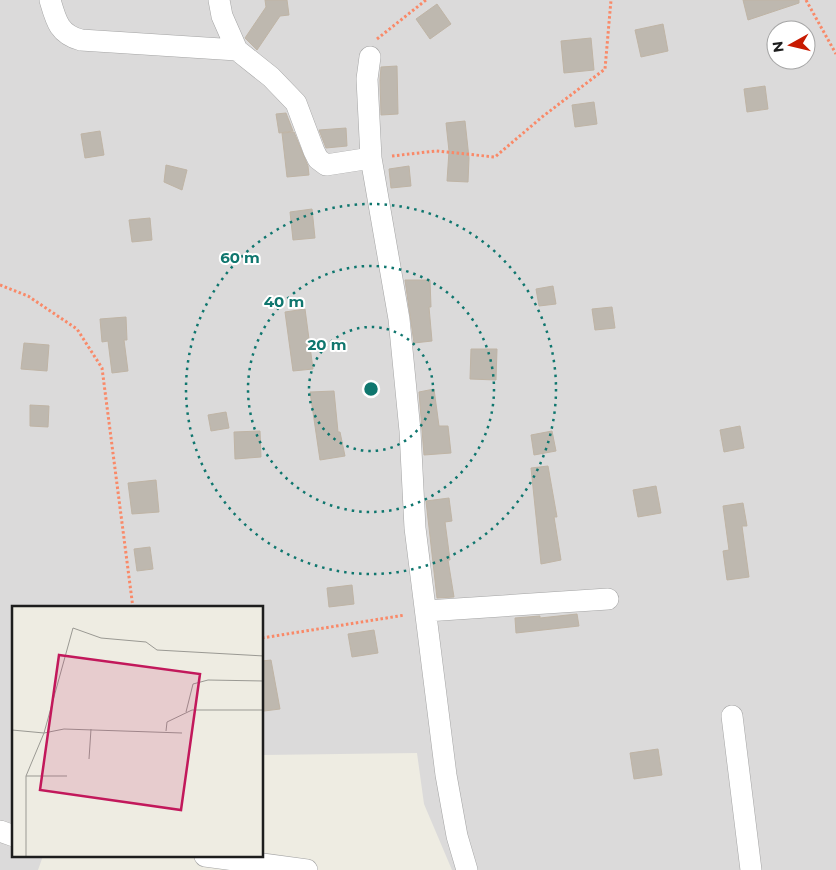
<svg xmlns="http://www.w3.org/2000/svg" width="836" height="870" font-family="Montserrat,sans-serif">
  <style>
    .residential { fill: #dbdada; fill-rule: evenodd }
    .building { fill: #beb8af; stroke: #bfb4a5 }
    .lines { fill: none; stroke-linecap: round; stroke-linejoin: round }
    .minor-casing { stroke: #a4a4a4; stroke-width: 22 }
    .path { stroke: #f98968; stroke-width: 3; stroke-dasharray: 2.5 2.5; stroke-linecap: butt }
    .minor { stroke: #fff; stroke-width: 21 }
    .ring { fill: none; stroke: #0f766e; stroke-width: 2.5; stroke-dasharray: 2.5 5 }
    .inset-road { fill: none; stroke: #9a9993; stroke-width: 1 }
    .view { fill: #c2185b; fill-opacity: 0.15; stroke: #c2185b; stroke-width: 2.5 }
    .inset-edge { fill: none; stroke: #1d1d1d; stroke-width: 2.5 }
    .centre { fill: #0f766e; stroke: #fff; stroke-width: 2.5 }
    .ring-label { font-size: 15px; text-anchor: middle; font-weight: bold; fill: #0f766e; stroke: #fff; stroke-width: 4; stroke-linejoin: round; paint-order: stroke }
  </style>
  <rect width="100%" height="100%" fill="#eeece2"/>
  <path class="residential" d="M 0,0 L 836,0 L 836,870 L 452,870 L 424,804 L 417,753 L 263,755 L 262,608 L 14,608 L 14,856 L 43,856 L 38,870 L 0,870 ZM 776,30 L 806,30 L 806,60 L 776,60 Z"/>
  <path class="building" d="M 265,0 L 287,0 L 289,15 L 280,16 L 257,50 L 245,38 L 266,7 Z
    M 743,0 L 799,0 L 799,3 L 748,20 Z
    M 437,4 L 451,24 L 430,39 L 416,19 Z
    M 663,24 L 668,51 L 641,57 L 635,30 Z
    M 591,38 L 594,70 L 564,73 L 561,41 Z
    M 397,66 L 398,114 L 381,115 L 380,80 L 381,67 Z
    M 765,86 L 768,109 L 747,112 L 744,89 Z
    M 594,102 L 597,124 L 575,127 L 572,105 Z
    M 286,113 L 293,131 L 279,133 L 276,114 Z
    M 465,121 L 469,158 L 468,182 L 447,181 L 449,151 L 446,123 Z
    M 346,128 L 347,146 L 326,148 L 319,130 Z
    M 100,131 L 104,155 L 85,158 L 81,134 Z
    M 294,132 L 308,166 L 309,175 L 287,177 L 282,133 Z
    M 166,165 L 187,170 L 182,190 L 164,182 Z
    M 409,166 L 411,186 L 391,188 L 389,169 Z
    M 312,209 L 315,238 L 293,240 L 290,212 Z
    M 150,218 L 152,240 L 132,242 L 129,220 Z
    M 405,280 L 430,280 L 431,307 L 429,307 L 432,341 L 414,343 Z
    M 553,286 L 556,304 L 539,306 L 536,289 Z
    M 612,307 L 615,328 L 595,330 L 592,309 Z
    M 305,309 L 313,369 L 293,371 L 285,312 Z
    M 126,317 L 127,340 L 124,340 L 128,371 L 112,373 L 108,341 L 102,342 L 100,319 Z
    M 24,343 L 49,345 L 47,371 L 21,369 Z
    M 471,349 L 497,349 L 496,380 L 470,379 Z
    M 434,389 L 439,426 L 448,426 L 451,453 L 424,455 L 419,392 Z
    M 334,391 L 338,432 L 340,432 L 345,456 L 320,460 L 310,392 Z
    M 30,405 L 49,406 L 48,427 L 30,426 Z
    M 226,412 L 229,428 L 211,431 L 208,415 Z
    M 740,426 L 744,448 L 724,452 L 720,430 Z
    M 260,431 L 261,457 L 235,459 L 234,432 Z
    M 552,431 L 556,451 L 534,455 L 531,435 Z
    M 548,466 L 557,517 L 554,517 L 561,560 L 541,564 L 531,468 Z
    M 156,480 L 159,512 L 132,514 L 128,483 Z
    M 656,486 L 661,513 L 638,517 L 633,490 Z
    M 449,498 L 452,521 L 445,522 L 450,560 L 448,560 L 454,597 L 437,598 L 426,501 Z
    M 743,503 L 747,526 L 742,526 L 749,577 L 727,580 L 723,551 L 729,550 L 723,506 Z
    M 150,547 L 153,569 L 137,571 L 134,549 Z
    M 352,585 L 354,604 L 329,607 L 327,588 Z
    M 577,614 L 579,626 L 516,633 L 515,618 L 540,616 L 540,618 Z
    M 374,630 L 378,653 L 352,657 L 348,634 Z
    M 271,660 L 280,709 L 264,711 L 262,661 Z
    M 658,749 L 662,775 L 634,779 L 630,753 Z"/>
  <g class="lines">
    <defs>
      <path id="minor" d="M 50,0 C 56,21 59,34 81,40 L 237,50
        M 219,0 L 222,16 L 237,50 L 271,77 L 296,103 L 314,151 L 318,159 L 326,165 L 371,158
        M 370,57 L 367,79 L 371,158 L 399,319 L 410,431 L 415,528 L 446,775 L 457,836 L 467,870
        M 426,611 L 608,599
        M 732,716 L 751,870
        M 0,831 L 14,836
        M 205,856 L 307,870"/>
    </defs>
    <use href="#minor" class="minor-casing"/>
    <path class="path" d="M 806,0 L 836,54
      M 377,39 L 426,0
      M 392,156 L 436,151 L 495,157 L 542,117 L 605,69 L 611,0
      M 0,285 L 28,296 L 77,329 L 102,368 L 133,608
      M 262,638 L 405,615"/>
    <use href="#minor" class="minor"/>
  </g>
  <g class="ring">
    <circle cx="371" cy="389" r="62"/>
    <circle cx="371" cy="389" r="123"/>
    <circle cx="371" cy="389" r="185"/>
  </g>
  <g transform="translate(12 606)">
    <rect width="251" height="251" fill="#eeece2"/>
    <path class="inset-road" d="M 174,106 L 181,78 L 196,74 L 252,75M 0,124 L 32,127 L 61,22 L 89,32 L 134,36 L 145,44 L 252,50M 154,125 L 155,116 L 180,104 L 252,104M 77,153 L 79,123M 14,170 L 55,170M 14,250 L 14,170 L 32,127 L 52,123 L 170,127"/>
    <path class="view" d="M 47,49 L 188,68 L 169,204 L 28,184 Z"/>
    <rect width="251" height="251" class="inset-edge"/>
  </g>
  <circle cx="371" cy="389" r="8" class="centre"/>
  <g class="ring-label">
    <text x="240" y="263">60 m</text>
    <text x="284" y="307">40 m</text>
    <text x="327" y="350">20 m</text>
  </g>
  <g transform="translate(791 45) rotate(262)"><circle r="24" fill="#ffffff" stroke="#a5a5a5"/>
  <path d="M0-4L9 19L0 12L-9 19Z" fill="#c81a01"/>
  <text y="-8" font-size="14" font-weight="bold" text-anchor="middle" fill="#1d1d1d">N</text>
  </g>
</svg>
